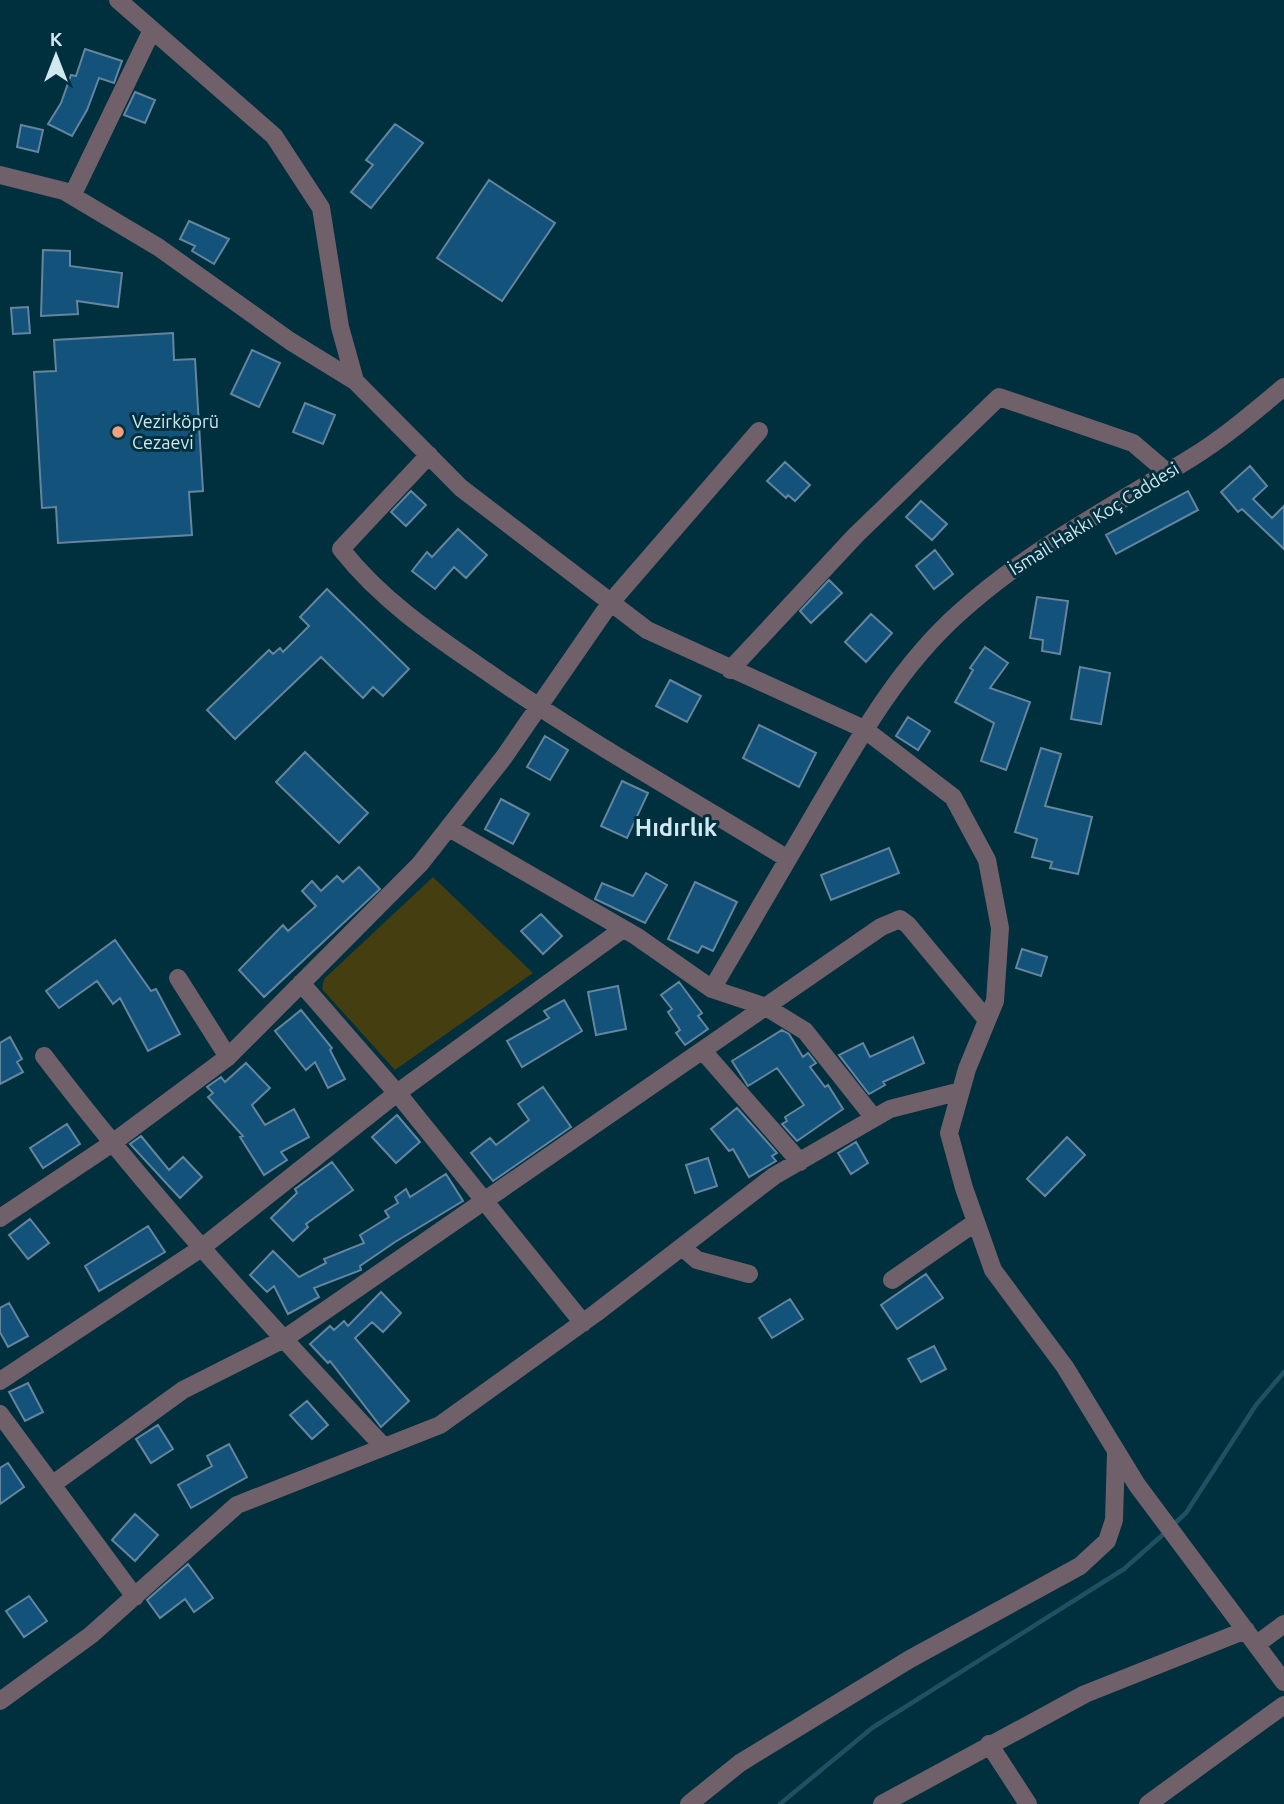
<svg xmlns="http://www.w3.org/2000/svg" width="1284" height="1804" font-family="Ubuntu,sans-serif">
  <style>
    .green { fill: #443e10 }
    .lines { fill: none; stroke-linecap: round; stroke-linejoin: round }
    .stream { stroke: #1e5263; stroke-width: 4.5 }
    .building { fill: #12527b; stroke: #65859f; stroke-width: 2 }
    .minor { stroke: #70606a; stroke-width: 18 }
    .poi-dot { fill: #f2a080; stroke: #002f3d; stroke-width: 2.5 }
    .labels { text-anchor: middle; stroke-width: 6; stroke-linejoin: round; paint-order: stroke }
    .poi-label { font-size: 18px; fill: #d1e8f0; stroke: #002f3d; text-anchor: start }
    .street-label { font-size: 18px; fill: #d1e8f0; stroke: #002f3d }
    .district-label { font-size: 24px; font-weight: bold; fill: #d1e8f0; stroke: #002f3d }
  </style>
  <rect width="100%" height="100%" fill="#002f3d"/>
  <path class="green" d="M 433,877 L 533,973 L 395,1070 L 322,989 L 324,979 Z"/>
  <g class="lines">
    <path class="stream" d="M 1173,1525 L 1186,1513 L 1256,1405 L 1284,1372
      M 780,1804 L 872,1728 L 1124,1569 L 1167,1531"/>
  </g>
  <path class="building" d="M 85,49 L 122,61 L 114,83 L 99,78 L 87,110 L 72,136 L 48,124 L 61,103 L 71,75 L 76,76 Z
    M 135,92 L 155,100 L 145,123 L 124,115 Z
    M 395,124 L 423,143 L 371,208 L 351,192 L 373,165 L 366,160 Z
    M 21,125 L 43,130 L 38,152 L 17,147 Z
    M 489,180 L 555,223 L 502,301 L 437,258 Z
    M 189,221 L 229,239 L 214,264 L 192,251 L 195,246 L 180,239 Z
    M 43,250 L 70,251 L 70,266 L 122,273 L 118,307 L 77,301 L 78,314 L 41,316 Z
    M 28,307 L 30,333 L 13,334 L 11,308 Z
    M 173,333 L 174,360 L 195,359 L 203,491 L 189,492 L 192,535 L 58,543 L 56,507 L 42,508 L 34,372 L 56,371 L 54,340 Z
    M 252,350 L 280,363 L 259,407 L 231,394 Z
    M 305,403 L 335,415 L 323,444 L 293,432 Z
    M 785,462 L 810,485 L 795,501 L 788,495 L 786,498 L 767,481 Z
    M 1250,466 L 1267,486 L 1253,499 L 1272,518 L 1284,506 L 1284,549 L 1242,509 L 1238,512 L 1221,492 Z
    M 411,491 L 426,505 L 406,526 L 391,512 Z
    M 1188,491 L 1198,510 L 1116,554 L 1106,535 Z
    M 921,501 L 947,524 L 932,540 L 906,517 Z
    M 458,529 L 487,555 L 466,578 L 454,567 L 435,589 L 412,571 L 427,552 L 432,557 Z
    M 935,550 L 953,574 L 934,589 L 916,566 Z
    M 829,580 L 842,593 L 811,623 L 800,611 Z
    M 327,589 L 409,669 L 383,696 L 373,687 L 363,698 L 321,657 L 235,739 L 207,710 L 269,650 L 273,654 L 280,648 L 283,652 L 309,626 L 300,617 Z
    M 1037,597 L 1068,601 L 1060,654 L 1042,651 L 1043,640 L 1030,638 Z
    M 871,614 L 892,633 L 866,662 L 845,642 Z
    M 985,647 L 1008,663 L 990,688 L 1030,702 L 1006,770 L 981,761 L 994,723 L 955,702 L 973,670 L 970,668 Z
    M 1080,667 L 1110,673 L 1101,724 L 1071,719 Z
    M 670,680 L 701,696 L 687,722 L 656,706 Z
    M 908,717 L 930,731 L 918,750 L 896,736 Z
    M 759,725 L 816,753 L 799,787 L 743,758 Z
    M 545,736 L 568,750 L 550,780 L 527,767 Z
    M 1041,748 L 1061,754 L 1045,806 L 1092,817 L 1078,874 L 1050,868 L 1052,862 L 1032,857 L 1037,839 L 1015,832 Z
    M 305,752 L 368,813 L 339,843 L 276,782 Z
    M 622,781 L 648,793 L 627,838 L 601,826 Z
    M 501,799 L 529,814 L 513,844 L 485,829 Z
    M 889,848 L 899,873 L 831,900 L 821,875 Z
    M 359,867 L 380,889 L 264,997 L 239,970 L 283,925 L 288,931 L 316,906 L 302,891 L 312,881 L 321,891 L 337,876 L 343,882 Z
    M 646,873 L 667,885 L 645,923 L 595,899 L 602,883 L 633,896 Z
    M 695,882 L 737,902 L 713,951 L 702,946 L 698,953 L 668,939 Z
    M 541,914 L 562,936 L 543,954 L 521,931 Z
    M 115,940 L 151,991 L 156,989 L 180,1034 L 148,1051 L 120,998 L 113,1004 L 97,981 L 59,1008 L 46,991 Z
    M 1022,949 L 1047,957 L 1041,976 L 1016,968 Z
    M 679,982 L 702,1013 L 698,1016 L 708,1029 L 685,1045 L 676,1033 L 680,1030 L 668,1012 L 672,1009 L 661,995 Z
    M 618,986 L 626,1029 L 596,1035 L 588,992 Z
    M 564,1000 L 582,1031 L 522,1067 L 507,1041 L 549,1018 L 544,1011 Z
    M 301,1010 L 332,1048 L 330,1050 L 345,1079 L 328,1088 L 315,1062 L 306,1070 L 275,1031 Z
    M 782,1030 L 789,1034 L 803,1057 L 808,1053 L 816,1063 L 810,1067 L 825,1087 L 828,1085 L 843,1109 L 797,1141 L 782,1124 L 787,1121 L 785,1117 L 804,1105 L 777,1068 L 748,1086 L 732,1061 Z
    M 10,1037 L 22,1059 L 17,1062 L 23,1072 L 0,1084 L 0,1043 Z
    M 913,1037 L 924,1063 L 883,1082 L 885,1085 L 869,1094 L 839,1055 L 863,1043 L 870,1057 Z
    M 246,1063 L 270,1088 L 252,1105 L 265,1125 L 294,1109 L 309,1137 L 281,1152 L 287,1160 L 264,1175 L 240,1137 L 243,1136 L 208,1097 L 213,1093 L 207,1087 L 221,1077 L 225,1082 Z
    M 543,1087 L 571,1127 L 493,1181 L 471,1153 L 490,1138 L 496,1145 L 529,1120 L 518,1104 Z
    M 737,1108 L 777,1153 L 772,1156 L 776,1161 L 749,1177 L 733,1149 L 729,1151 L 711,1129 Z
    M 397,1115 L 420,1142 L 396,1163 L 372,1137 Z
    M 67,1124 L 80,1144 L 43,1168 L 30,1148 Z
    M 141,1136 L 169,1170 L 183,1157 L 202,1177 L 180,1198 L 130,1144 Z
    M 1067,1137 L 1085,1155 L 1045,1196 L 1027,1179 Z
    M 856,1142 L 868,1163 L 851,1174 L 838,1153 Z
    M 708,1158 L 717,1186 L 695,1193 L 686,1165 Z
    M 332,1162 L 353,1190 L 306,1224 L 308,1227 L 293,1241 L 271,1218 L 297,1193 L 295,1189 Z
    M 446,1174 L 463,1201 L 395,1242 L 360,1266 L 361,1270 L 314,1288 L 319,1297 L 288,1314 L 274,1286 L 267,1292 L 250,1275 L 273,1251 L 299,1277 L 326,1263 L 324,1259 L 364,1243 L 360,1235 L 389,1217 L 385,1211 L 398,1203 L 395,1197 L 406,1189 L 410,1197 Z
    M 30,1219 L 49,1243 L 28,1259 L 9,1235 Z
    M 148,1226 L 165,1252 L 99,1291 L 85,1266 Z
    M 926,1274 L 943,1298 L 897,1329 L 881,1305 Z
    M 381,1292 L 401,1313 L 383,1332 L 372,1322 L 355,1338 L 409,1401 L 381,1427 L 330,1361 L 328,1363 L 310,1344 L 330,1326 L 334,1330 L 344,1321 L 348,1326 Z
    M 790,1299 L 803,1319 L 772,1338 L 759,1318 Z
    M 9,1303 L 28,1336 L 8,1347 L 0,1332 L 0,1308 Z
    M 934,1346 L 946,1369 L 921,1382 L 908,1359 Z
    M 28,1383 L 43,1412 L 25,1421 L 9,1392 Z
    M 307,1401 L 328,1425 L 312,1439 L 290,1415 Z
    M 158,1425 L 173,1449 L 151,1463 L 136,1439 Z
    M 229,1444 L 247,1477 L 191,1508 L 178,1485 L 212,1466 L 207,1456 Z
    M 8,1463 L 24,1487 L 0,1504 L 0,1468 Z
    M 135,1514 L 158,1535 L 135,1561 L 112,1540 Z
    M 188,1564 L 213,1598 L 194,1612 L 185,1599 L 160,1618 L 147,1600 Z
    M 29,1596 L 47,1621 L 24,1637 L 6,1611 Z"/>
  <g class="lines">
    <path class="minor" d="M 118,0 L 274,136 L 321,208 L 340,327 L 355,381
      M 0,175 L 64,191 L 158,247 L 290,341 L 355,381 L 461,488 L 647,630 L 864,729 L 953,797 L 987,860 L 1000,928 L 995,1001 L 967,1069 L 949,1133 L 964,1188 L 993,1270 L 1065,1367 L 1137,1485 L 1284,1682
      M 72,196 L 152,30
      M 429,455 L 341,549 C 381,600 433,635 486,671 C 583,739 687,797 788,859
      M 730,670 L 856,535 L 999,397 L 1133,443 L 1167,472
      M 449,828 L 636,936 L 712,989 L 766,1007 L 805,1031 L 874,1118
      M 178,978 L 228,1057
      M 301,983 L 403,1100 L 583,1323
      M 712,989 C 747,928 783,867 819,806 C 859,738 899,667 958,614 C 1028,550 1112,507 1191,458 C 1225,437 1254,412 1284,387
      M 703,1051 L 800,1162
      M 44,1056 C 149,1194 265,1320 383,1446
      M 0,1218 L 111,1144 L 228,1057 L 420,864 L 504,757 L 611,602 L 759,431
      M 682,1247 L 697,1260 L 749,1274
      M 892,1280 L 976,1222
      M 0,1381 L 200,1249 L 397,1093 L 623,929
      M 0,1414 L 135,1597
      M 53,1484 L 183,1390 L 284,1339 L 881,927 L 900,919 L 908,925 L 987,1020
      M 1257,1644 L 1284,1624
      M 0,1701 L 91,1635 L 237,1505 L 440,1425 L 596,1313 L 774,1176 L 890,1109 L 961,1091
      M 989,1744 L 1028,1804
      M 689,1804 L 740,1763 L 910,1659 L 1080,1566 L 1107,1541 L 1114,1520 L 1116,1453
      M 882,1804 L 1085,1694 L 1246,1630
      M 1148,1804 L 1284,1705"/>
  </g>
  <circle class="poi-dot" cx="118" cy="432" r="7"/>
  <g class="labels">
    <g class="poi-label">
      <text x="132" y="428">Vezirköprü<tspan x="132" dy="21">Cezaevi</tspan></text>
    </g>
    <g class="street-label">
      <text transform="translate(1094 519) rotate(-32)" y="6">İsmail Hakkı Koç Caddesi</text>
    </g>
    <g class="district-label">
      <text x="676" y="836">Hıdırlık</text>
    </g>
  </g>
  <g transform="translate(56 56)" stroke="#002f3d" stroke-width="5" paint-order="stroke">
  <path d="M0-5L12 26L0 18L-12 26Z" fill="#d1e8f0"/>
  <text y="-10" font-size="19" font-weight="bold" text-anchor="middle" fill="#d1e8f0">K</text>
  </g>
</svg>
